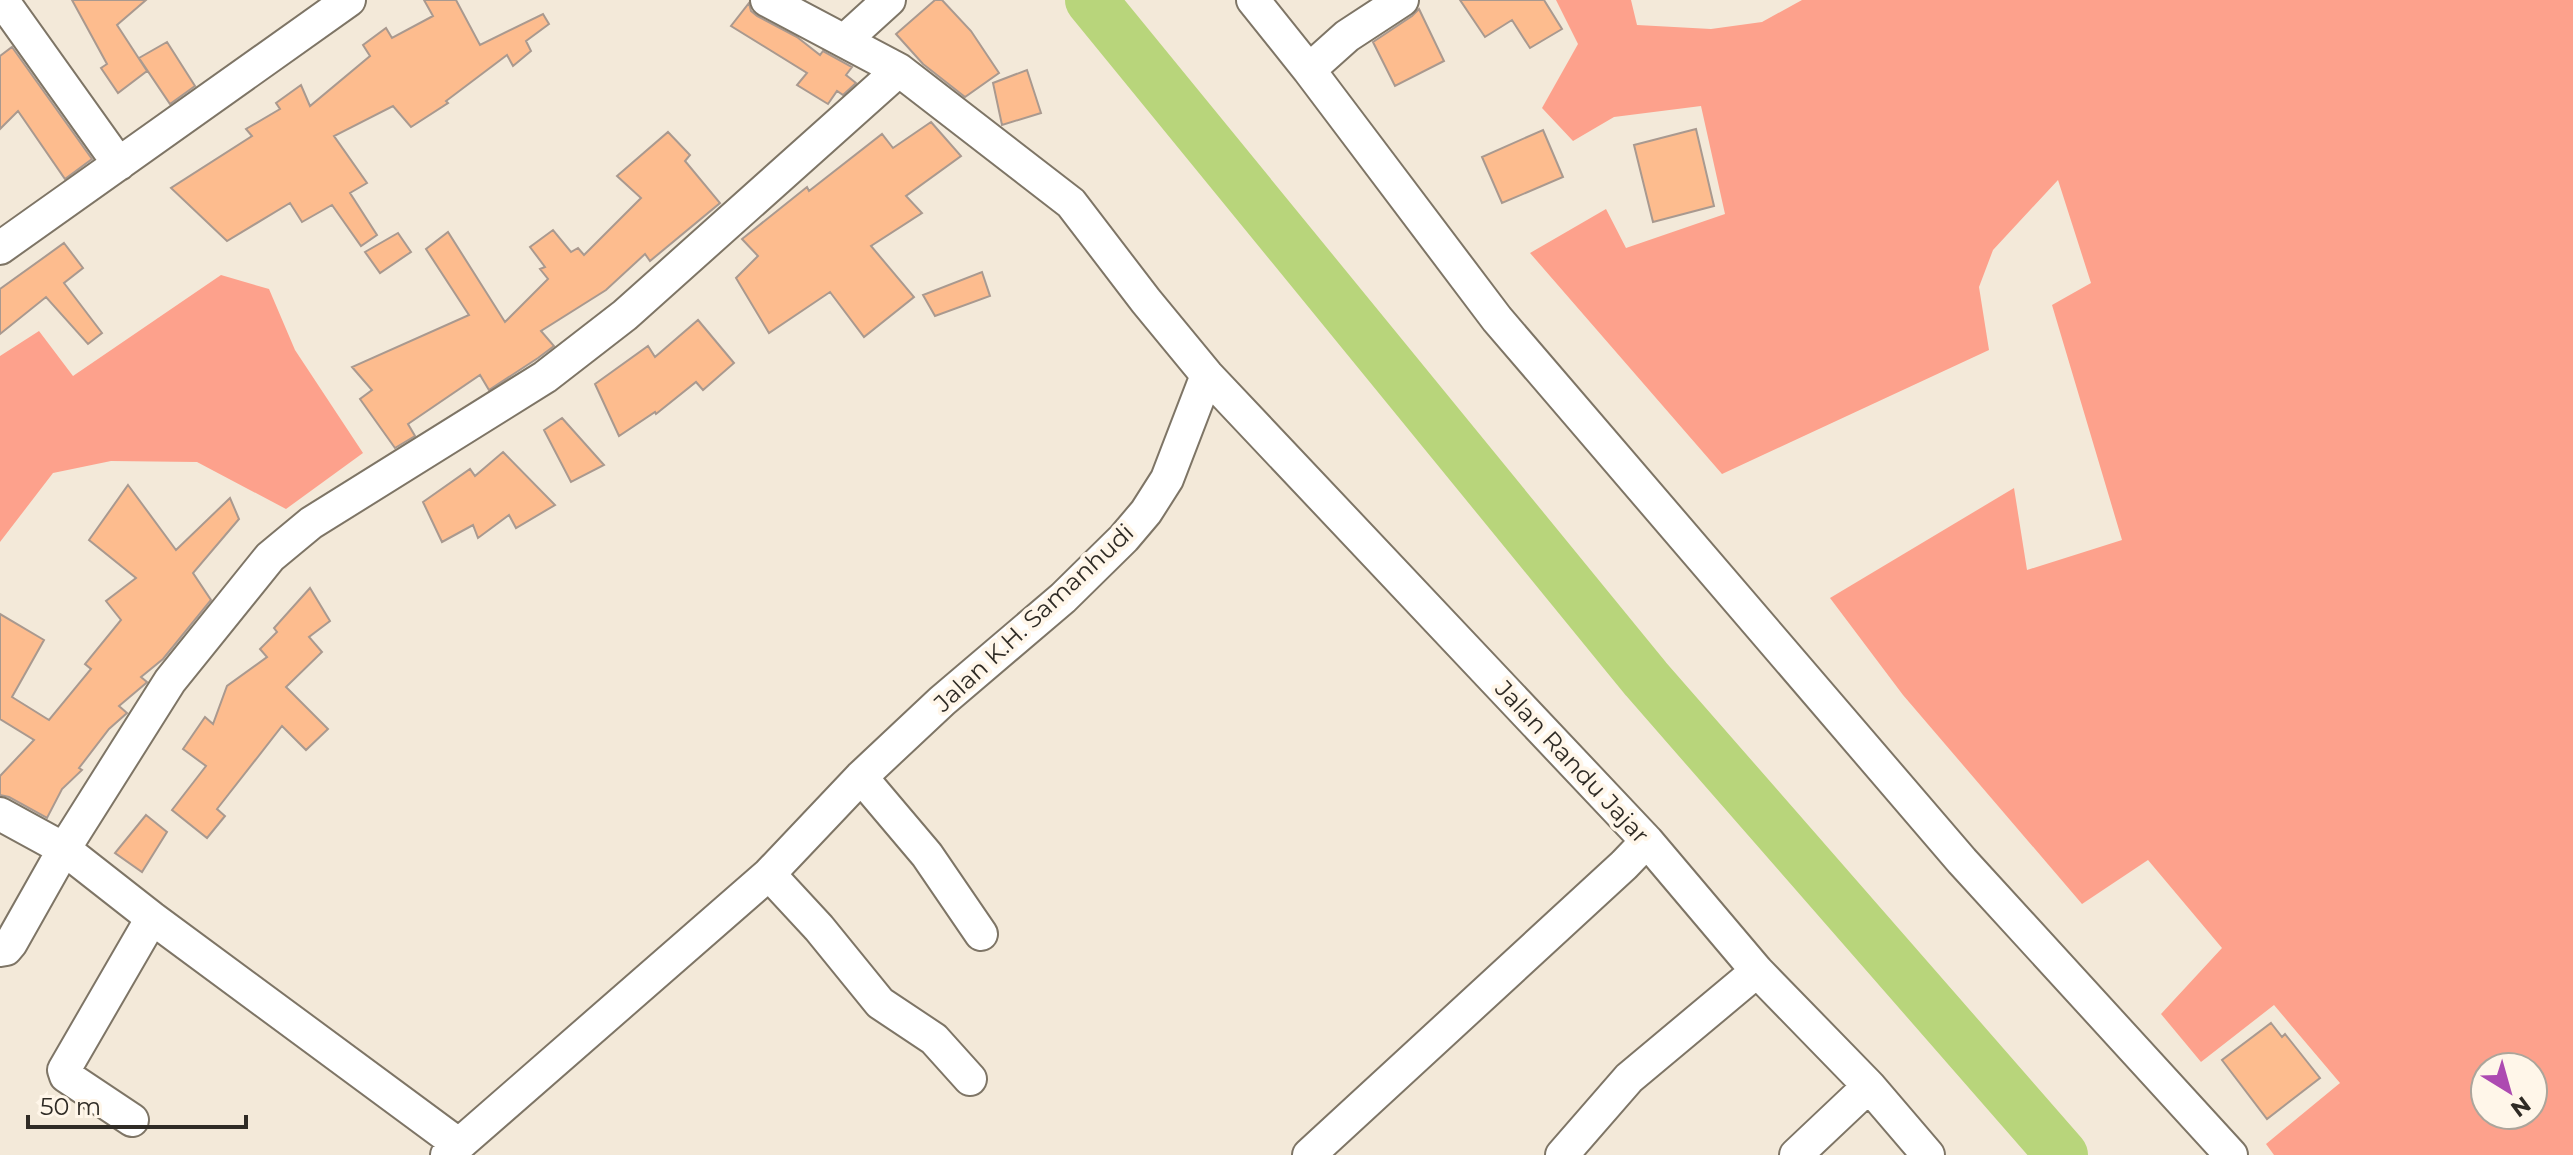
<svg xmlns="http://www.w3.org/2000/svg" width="2573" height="1155" font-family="Montserrat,sans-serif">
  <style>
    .green { fill: #fda18c; fill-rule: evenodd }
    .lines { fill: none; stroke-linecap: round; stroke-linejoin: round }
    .river { stroke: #b8d57b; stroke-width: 52 }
    .building { fill: #fdbc8e; stroke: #a9998f; stroke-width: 2 }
    .minor-casing { stroke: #7e7566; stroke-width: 36 }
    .minor { stroke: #fff; stroke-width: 32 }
    .labels { text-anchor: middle; stroke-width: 8; stroke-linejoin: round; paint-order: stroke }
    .street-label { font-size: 24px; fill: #2f2b25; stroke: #fff6e9 }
  </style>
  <rect width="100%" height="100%" fill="#f3e9d9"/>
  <path class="green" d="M 1556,0 L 1631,0 L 1637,25 L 1711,29 L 1762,22 L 1802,0 L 2573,0 L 2573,1155 L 2274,1155 L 2266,1144 L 2340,1083 L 2274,1005 L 2201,1062 L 2161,1014 L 2222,948 L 2148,860 L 2082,904 L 1903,695 L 1830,598 L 2014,488 L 2027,570 L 2122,540 L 2052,305 L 2091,283 L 2058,180 L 1993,250 L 1979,287 L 1989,350 L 1722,474 L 1530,253 L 1606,209 L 1626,248 L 1725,214 L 1701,106 L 1614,117 L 1573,141 L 1542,108 L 1578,44 ZM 2533,1067 L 2533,1115 L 2485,1115 L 2485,1067 Z
    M 221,275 L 269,289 L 295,350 L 363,453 L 286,509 L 197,462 L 111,461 L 53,473 L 0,542 L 0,356 L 39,331 L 73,376 Z"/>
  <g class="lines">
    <path class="river" d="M 1091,0 L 1646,679 L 2062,1155"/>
  </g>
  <path class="building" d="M 72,0 L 146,0 L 117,25 L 147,71 L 118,93 L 101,68 L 107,64 Z
    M 424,0 L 456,0 L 480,45 L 543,14 L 549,24 L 526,41 L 531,51 L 513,66 L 507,55 L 446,101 L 448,103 L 411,127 L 393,106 L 334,136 L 367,183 L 350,193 L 377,235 L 361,246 L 332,205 L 302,222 L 290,203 L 227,241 L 171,188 L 252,136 L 246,129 L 280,109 L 276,103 L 301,85 L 310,106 L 370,56 L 363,45 L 386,28 L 392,38 L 433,16 Z
    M 935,0 L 942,0 L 971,31 L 999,73 L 965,97 L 923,64 L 896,34 Z
    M 1460,0 L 1544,0 L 1562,29 L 1530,48 L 1512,20 L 1485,37 Z
    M 749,3 L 751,11 L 757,16 L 797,37 L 820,55 L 823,51 L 852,67 L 846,75 L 856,83 L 843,95 L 837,91 L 828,104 L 797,85 L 807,73 L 731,26 Z
    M 1419,9 L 1444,61 L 1395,86 L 1373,42 L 1412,16 Z
    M 167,42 L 195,86 L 170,104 L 139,58 Z
    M 12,47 L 92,159 L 65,179 L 18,111 L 0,129 L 0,56 Z
    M 1027,70 L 1041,113 L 1002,125 L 993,83 Z
    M 931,122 L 961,156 L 906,196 L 922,213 L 871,246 L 914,297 L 864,337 L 830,292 L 769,333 L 736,278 L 758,256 L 742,239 L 807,187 L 809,191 L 882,134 L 893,148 Z
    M 1696,129 L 1714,206 L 1653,222 L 1634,145 Z
    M 1543,130 L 1563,177 L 1502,203 L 1482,157 Z
    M 668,132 L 690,155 L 685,161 L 720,203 L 650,261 L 645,254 L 606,290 L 541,331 L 554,346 L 538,358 L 489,390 L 480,375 L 408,424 L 415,436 L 395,448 L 360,399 L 372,390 L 352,367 L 469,315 L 426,249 L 448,232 L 505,322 L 548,279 L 540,269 L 545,267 L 530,247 L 553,230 L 571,252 L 578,248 L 584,255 L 641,198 L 617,176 Z
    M 398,233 L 411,252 L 380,273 L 365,252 Z
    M 64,243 L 83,268 L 64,283 L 102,333 L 88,344 L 46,297 L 0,334 L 0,289 Z
    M 982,272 L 990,296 L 935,316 L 923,295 Z
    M 698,320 L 734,363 L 703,390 L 696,382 L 656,414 L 655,412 L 619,436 L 595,384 L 648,346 L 655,357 Z
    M 562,418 L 604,465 L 571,482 L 544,430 Z
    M 503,452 L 555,505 L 516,528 L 509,515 L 478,538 L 473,525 L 442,542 L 423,502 L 470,469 L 475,476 Z
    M 128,485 L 176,550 L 230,498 L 239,519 L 193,573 L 211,600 L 163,659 L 141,677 L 147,682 L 145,684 L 119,706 L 127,713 L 109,729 L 79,768 L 82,770 L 62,789 L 47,818 L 9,797 L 0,795 L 0,776 L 34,740 L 0,719 L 0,614 L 44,640 L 12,697 L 49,720 L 91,669 L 85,664 L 121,620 L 106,601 L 136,578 L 89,540 Z
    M 310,588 L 330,621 L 309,637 L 322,652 L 286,687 L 328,729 L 306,750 L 282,726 L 217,809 L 225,816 L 207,838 L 172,810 L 206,766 L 183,749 L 205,717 L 213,724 L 227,686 L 267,657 L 260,649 L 277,632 L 274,628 Z
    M 146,815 L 167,832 L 142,872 L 115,853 Z
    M 2271,1023 L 2282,1037 L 2285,1034 L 2320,1078 L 2267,1119 L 2222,1060 Z"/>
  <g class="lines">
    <defs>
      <path id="minor" d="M 2,0 L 119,164
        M 767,0 L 899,70 L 1071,203 L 1146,301 L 1207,375 L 1647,841 L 1757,971 L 1869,1086 L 1928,1155
        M 1253,0 L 1309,70 L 1497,319 L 1962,861 L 2231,1155
        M 845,40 L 889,0
        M 1309,70 L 1347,36 L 1402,0
        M 0,248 L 349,0
        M 861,777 L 927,855 L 981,934
        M 0,814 L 64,849 L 152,918 L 458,1144
        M 769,874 L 819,928 L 880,1003 L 934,1039 L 970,1079
        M 0,950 L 6,949 L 11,943 L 64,849 L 170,681 L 270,557 L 311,523 L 545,377 L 625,315 L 899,70
        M 132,1120 L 66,1076 L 64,1070 L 152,918
        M 447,1155 L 769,874 L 861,777 L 942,701 L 1063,598 L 1124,538 L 1146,512 L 1167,479 L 1207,375
        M 1309,1155 L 1624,865 L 1647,841
        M 1562,1155 L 1629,1078 L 1757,971
        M 1796,1155 L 1869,1086"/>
    </defs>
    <use href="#minor" class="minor-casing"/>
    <use href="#minor" class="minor"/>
  </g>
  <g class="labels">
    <g class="street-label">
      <text transform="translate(1034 618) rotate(-43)" y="8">Jalan K.H. Samanhudi</text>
      <text transform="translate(1572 762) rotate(47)" y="8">Jalan Randu Jajar</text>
    </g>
  </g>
  <g transform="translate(2509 1091) rotate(143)"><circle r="38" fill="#fff6e9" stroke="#aca59b" stroke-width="2"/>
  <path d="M0-6L14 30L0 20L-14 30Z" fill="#ad4ab1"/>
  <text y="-12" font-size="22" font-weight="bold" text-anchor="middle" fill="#2f2b25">N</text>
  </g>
  <path d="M28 1115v12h218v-12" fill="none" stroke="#2f2b25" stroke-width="4"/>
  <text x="40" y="1115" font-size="24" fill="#2f2b25" stroke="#fff6e9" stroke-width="6" paint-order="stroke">50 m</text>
</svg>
